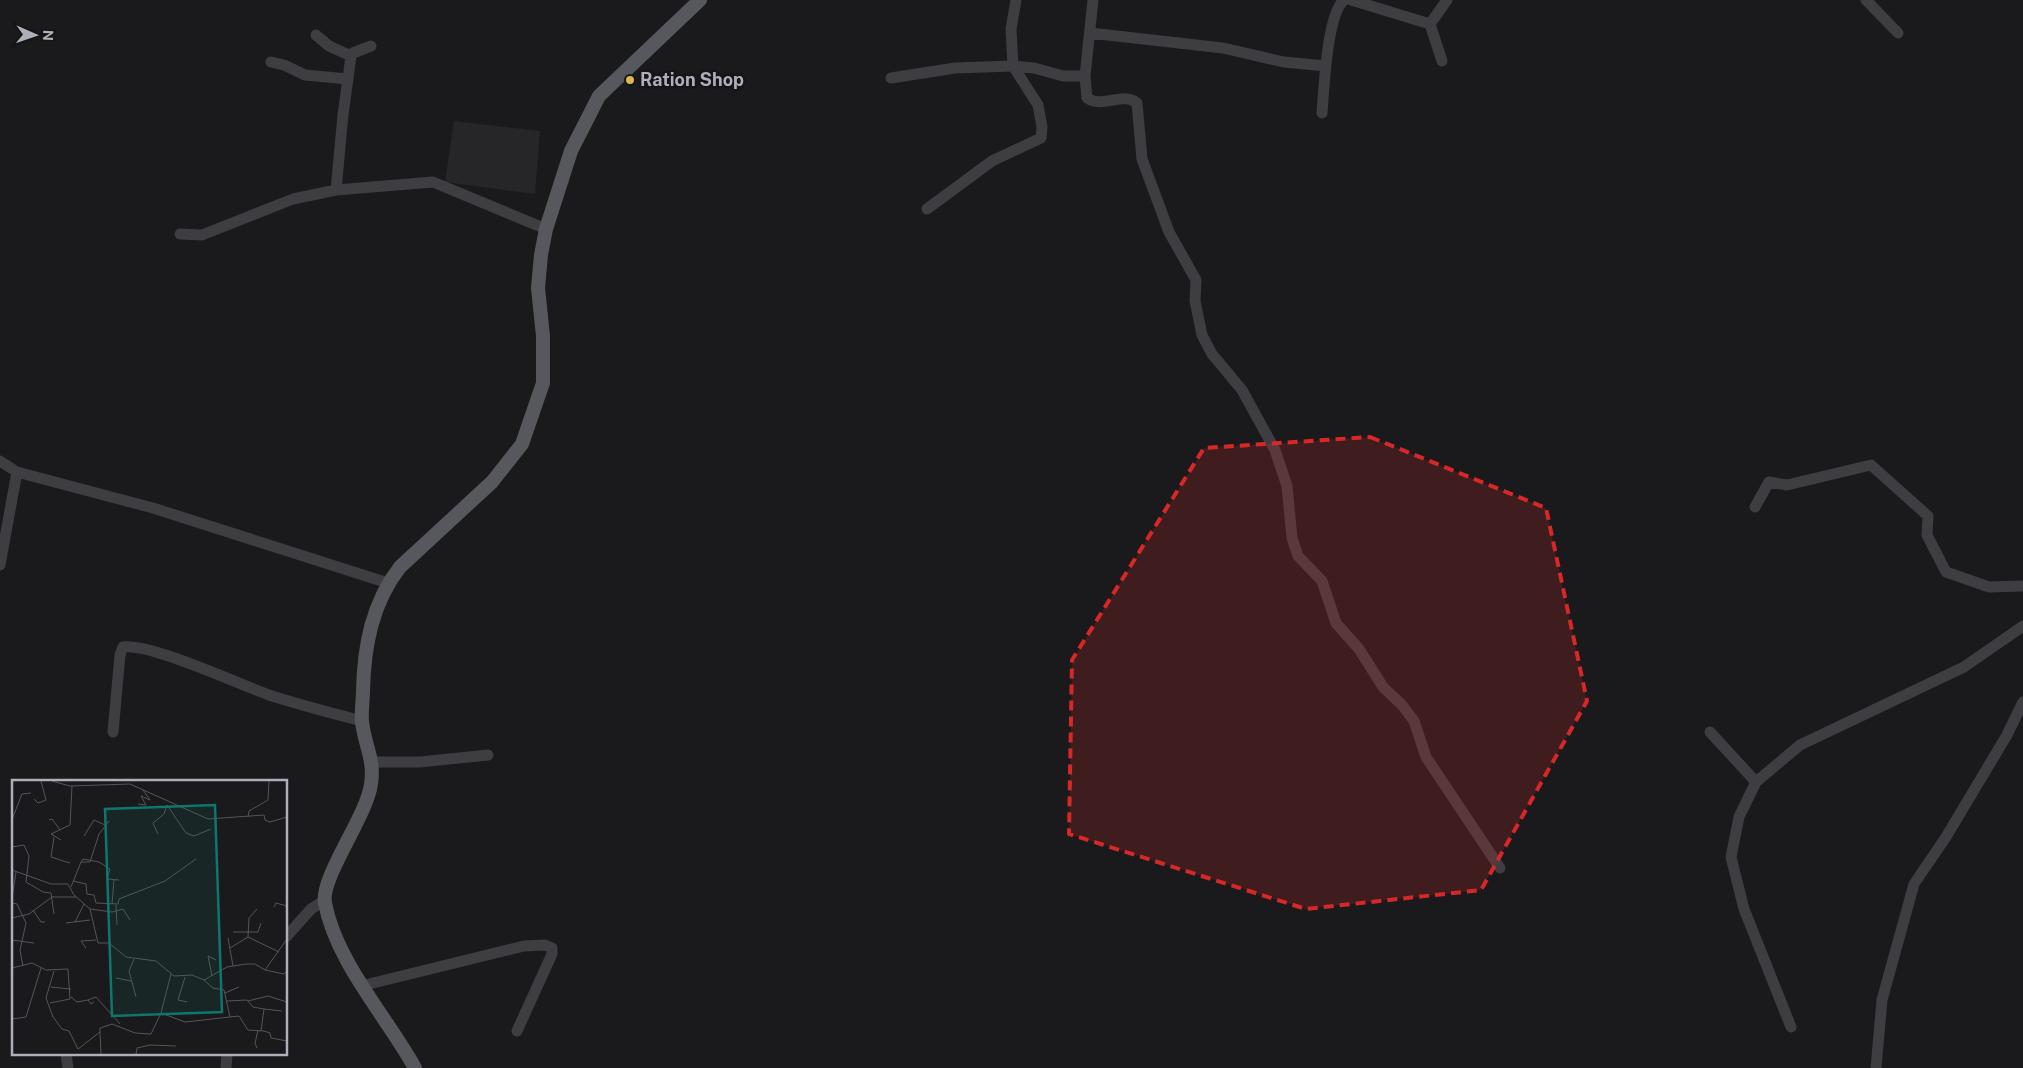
<svg xmlns="http://www.w3.org/2000/svg" width="2023" height="1068" font-family="'Public Sans',sans-serif">
  <style>
    .built { fill: #262628 }
    .lines { fill: none; stroke-linecap: round; stroke-linejoin: round }
    .minor { stroke: #3d3d42; stroke-width: 11 }
    .major { stroke: #57585e; stroke-width: 14 }
    .marked { fill: #d62828; fill-opacity: 0.2; stroke: #d62828; stroke-width: 4; stroke-dasharray: 10 6; stroke-linejoin: round }
    .poi-dot { fill: #dcb751; stroke: #151416; stroke-width: 2 }
    .labels { text-anchor: middle; stroke-width: 5; stroke-linejoin: round; paint-order: stroke }
    .poi-label { font-size: 18px; font-weight: bold; fill: #adb0b9; stroke: #151416; text-anchor: start }
    .inset-road { fill: none; stroke: #55555a; stroke-width: 1 }
    .view { fill: #0f766e; fill-opacity: 0.15; stroke: #0f766e; stroke-width: 2.5 }
    .inset-edge { fill: none; stroke: #adb0b9; stroke-width: 2.5 }
  </style>
  <rect width="100%" height="100%" fill="#1a191b"/>
  <path class="built" d="M 454,121 L 540,131 L 535,194 L 445,182 Z"/>
  <g class="lines">
    <path class="minor" d="M 1093,0 L 1085,76 L 1087,98 C 1103,109 1123,91 1137,103 L 1142,159 L 1169,232 L 1196,280 L 1195,301 L 1202,335 L 1212,354 L 1242,390 L 1275,450 L 1287,486 L 1292,538 L 1298,556 L 1322,581 L 1336,623 L 1359,649 L 1383,687 L 1402,705 L 1414,721 L 1426,757 L 1500,868
      M 1351,0 L 1430,24
      M 1866,0 L 1898,33
      M 1430,24 L 1442,61
      M 1430,24 L 1447,0
      M 1090,33 L 1223,48 L 1284,62 L 1326,66
      M 316,35 L 329,46 L 351,56
      M 271,62 L 284,65 L 305,75 L 348,79
      M 891,78 L 955,68 L 1013,66 L 1034,68 L 1063,76 L 1085,76
      M 1322,113 C 1324,89 1327,14 1344,0
      M 336,190 L 343,115 L 351,56 L 353,53 L 371,46
      M 927,209 L 992,161 L 1041,138 L 1042,127 L 1038,105 L 1013,66 L 1011,29 L 1016,0
      M 180,234 L 202,235 L 293,199 L 336,190 L 433,182 L 546,229
      M 0,461 L 17,472 L 0,565
      M 17,472 L 153,508 L 388,583
      M 1755,507 L 1769,482 L 1787,485 L 1871,465 L 1928,516 L 1927,535 L 1946,572 L 1989,587 L 2023,586
      M 113,732 L 120,655 L 123,647 C 151,643 238,684 269,695 C 300,705 331,713 362,721
      M 1710,732 L 1756,782
      M 373,762 L 420,762 L 488,755
      M 286,937 L 311,909 L 324,901
      M 361,986 L 524,946 L 545,945 L 552,948 L 552,954 L 517,1031
      M 1791,1027 L 1744,909 L 1731,857 L 1739,817 L 1756,782 L 1800,745 L 1964,667 L 2023,626
      M 66,1054 L 68,1068
      M 226,1068 L 227,1054
      M 1876,1068 L 1882,1000 L 1914,884 L 1946,837 L 2007,735 L 2023,702"/>
    <path class="major" d="M 415,1068 C 387,1017 336,962 325,903 C 320,878 367,816 371,784 C 375,759 364,744 362,721 C 361,711 363,701 363,691 C 364,646 372,603 400,567 L 492,482 L 522,444 L 543,383 L 543,336 L 538,288 L 541,255 L 546,229 L 571,151 L 599,96 L 700,0"/>
  </g>
  <path class="marked" d="M 1370,437 L 1546,508 L 1587,701 L 1481,890 L 1306,909 L 1069,834 L 1072,660 L 1204,448 Z"/>
  <circle class="poi-dot" cx="630" cy="80" r="5"/>
  <g class="labels">
    <g class="poi-label">
      <text x="640" y="86">Ration Shop</text>
    </g>
  </g>
  <g transform="translate(12 780)">
    <rect width="275" height="275" fill="#1a191b"/>
    <path class="inset-road" d="M 40,1 L 58,6 L 118,4 L 196,39 L 252,35 L 253,40 L 258,42 L 275,37M 22,19 L 26,23 L 34,20 L 29,1M 126,24 L 134,25 L 129,16 L 138,20 L 131,10M 1,37 L 10,14 L 19,13M 236,37 L 237,31 L 256,20 L 257,1M 37,40 L 40,39 L 48,50M 146,54 L 141,43 L 152,34 L 155,25 L 174,53 L 182,56 L 199,49M 72,56 L 82,40 L 93,45M 42,57 L 39,77 L 58,83M 49,60 L 39,54 L 58,45 L 60,6M 0,67 L 12,65 L 17,76 L 14,102 L 31,112 L 39,113 L 42,134M 69,82 L 71,79 L 87,82 L 98,89M 98,89 L 95,99 L 107,100M 0,90 L 39,104 L 56,104 L 62,115 L 78,129 L 86,163 L 97,163 L 114,177 L 144,181 L 162,196 L 180,195 L 192,200 L 215,187 L 234,184 L 243,184 L 253,190 L 275,159M 61,101 L 74,104 L 75,114 L 82,115 L 84,123 L 106,124 L 107,119 L 153,101 L 184,79M 59,107 L 69,82 L 78,82 L 87,54 L 97,41M 0,118 L 4,92M 0,123 L 5,124 L 14,143 L 8,170 L 11,186M 100,124 L 102,100M 104,125 L 105,145M 262,127 L 264,123 L 275,126M 78,129 L 100,132 L 111,129 L 118,140M 21,130 L 29,142 L 33,142M 0,138 L 17,134 L 40,117 L 64,117M 63,142 L 72,124M 54,143 L 78,140M 221,152 L 246,152 L 249,143M 236,157 L 267,172M 236,157 L 237,138 L 245,129M 216,158 L 221,186M 0,160 L 22,163M 74,168 L 69,161 L 84,160M 218,168 L 236,157M 122,179 L 117,191 L 124,217M 0,188 L 20,183 L 34,190 L 56,189 L 58,219 L 38,223M 253,190 L 272,194 L 275,191M 42,191 L 34,218 L 41,237 L 50,249 L 57,251 L 66,269 L 88,252 L 89,274M 200,196 L 196,176 L 204,180M 173,197 L 166,220 L 175,222M 104,198 L 119,201M 192,200 L 201,208 L 212,210 L 218,237M 39,207 L 59,209M 213,213 L 227,207M 59,217 L 65,222 L 76,220M 215,221 L 235,220 L 241,227 L 252,229 L 249,251M 236,221 L 256,216 L 275,222M 82,222 L 79,224 L 76,220 L 84,217 L 108,244M 252,229 L 270,231M 149,233 L 159,194M 0,239 L 14,237 L 29,188M 88,252 L 88,248 L 100,244 L 123,253 L 139,254 L 149,233 L 173,242 L 227,236 L 236,250 L 252,251 L 258,253 L 259,258 L 275,261M 245,268 L 243,263 L 246,250M 124,274 L 125,268 L 138,265 L 164,266"/>
    <path class="view" d="M 203,25 L 210,232 L 100,236 L 93,29 Z"/>
    <rect width="275" height="275" class="inset-edge"/>
  </g>
  <g transform="translate(35 35) rotate(92)" stroke="#151416" stroke-width="4" paint-order="stroke">
  <path d="M0-4L9 19L0 12L-9 19Z" fill="#adb0b9"/>
  <text y="-8" font-size="14" font-weight="bold" text-anchor="middle" fill="#adb0b9">N</text>
  </g>
</svg>
